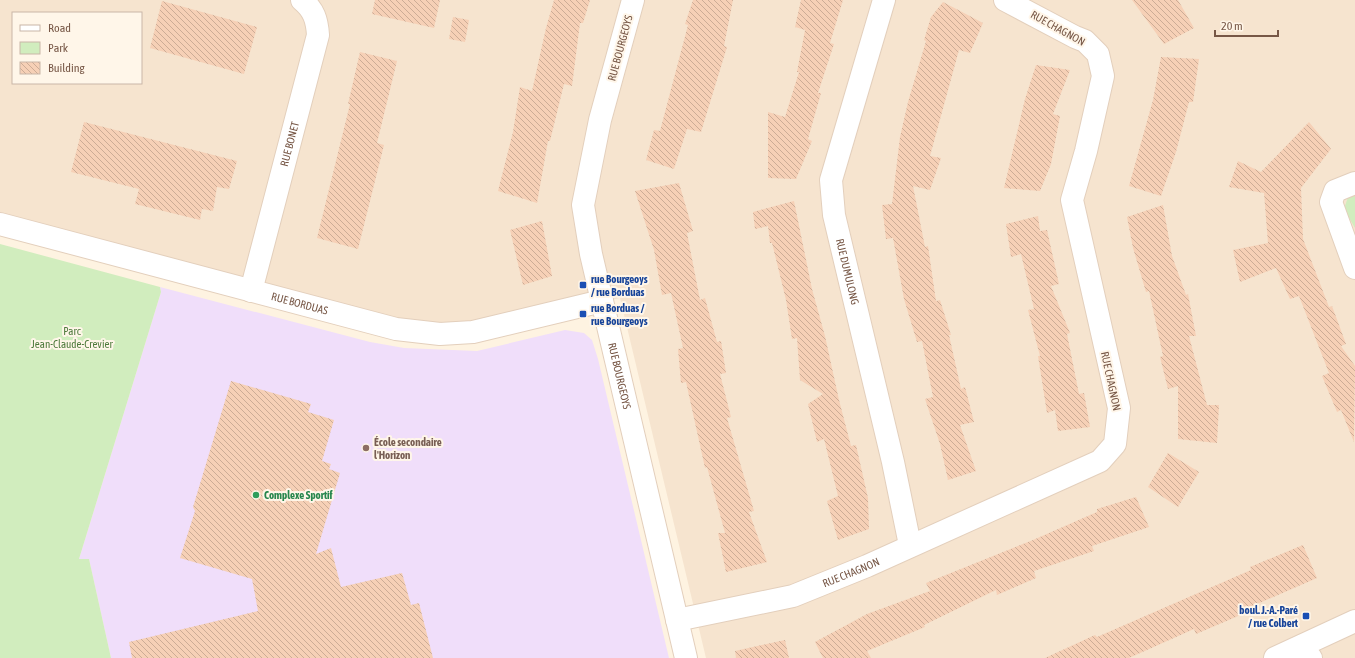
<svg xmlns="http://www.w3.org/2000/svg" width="1355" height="658" font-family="'Asap Condensed',sans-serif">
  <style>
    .residential { fill: #f6e4cf; fill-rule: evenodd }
    .education { fill: #f0defa }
    .park { fill: #d1edbe }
    .building { fill: url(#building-back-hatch) }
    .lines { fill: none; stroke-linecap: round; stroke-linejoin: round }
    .minor-casing { stroke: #e3cfbc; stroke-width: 24 }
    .tertiary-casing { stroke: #e3cfbc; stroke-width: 24 }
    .minor { stroke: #fff; stroke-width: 22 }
    .tertiary { stroke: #fff; stroke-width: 22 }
    .transit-dot { fill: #1a4fb4; stroke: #fff6e9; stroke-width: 1.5 }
    .education-dot { fill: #8d6e63; stroke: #fff6e9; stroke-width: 1.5 }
    .leisure-dot { fill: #2e9e5b; stroke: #fff6e9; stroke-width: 1.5 }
    .labels { text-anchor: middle; stroke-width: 4; stroke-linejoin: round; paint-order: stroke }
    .street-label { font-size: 11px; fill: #775746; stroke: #fff6e9 }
    .transit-label { font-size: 11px; font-weight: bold; fill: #164399; stroke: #fff6e9; text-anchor: start }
    .park-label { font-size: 11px; fill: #4c793a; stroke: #fff6e9 }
    .education-label { font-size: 11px; font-weight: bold; fill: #785e54; stroke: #fff6e9; text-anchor: start }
    .leisure-label { font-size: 11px; font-weight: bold; fill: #27864d; stroke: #fff6e9; text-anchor: start }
  </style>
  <defs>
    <pattern id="building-back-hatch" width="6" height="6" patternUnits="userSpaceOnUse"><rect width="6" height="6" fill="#f6d0b6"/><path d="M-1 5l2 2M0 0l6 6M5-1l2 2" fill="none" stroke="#ccac96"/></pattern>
  </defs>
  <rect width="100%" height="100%" fill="#fef3e1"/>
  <path class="residential" d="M 0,0 L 1355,0 L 1355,658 L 706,658 L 620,298 L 457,335 L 0,224 ZM 13,13 L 141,13 L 141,83 L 13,83 Z"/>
  <path class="education" d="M 160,287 L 370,342 L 404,348 L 477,351 L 565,330 L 584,333 L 592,340 L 598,359 L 669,658 L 111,658 L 89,559 L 79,559 L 161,292 Z"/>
  <path class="park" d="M 1355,195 L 1355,228 L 1344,209 L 1348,197 Z
    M 0,244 L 160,287 L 161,292 L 79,559 L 89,559 L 111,658 L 0,658 Z"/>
  <path class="building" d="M 375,0 L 440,0 L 434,28 L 372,14 Z
    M 554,0 L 590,0 L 583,23 L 580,23 L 572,86 L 564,84 L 550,141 L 548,141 L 537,203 L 498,191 L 513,132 L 520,87 L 532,91 L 546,28 Z
    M 693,0 L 733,0 L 724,46 L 727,47 L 701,132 L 687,129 L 674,169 L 646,160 L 654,130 L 660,131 L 688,25 L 685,24 Z
    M 801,0 L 843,0 L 830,43 L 834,44 L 818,93 L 821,93 L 808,139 L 812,141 L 796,179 L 768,178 L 768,112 L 785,117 L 799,72 L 797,72 L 805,30 L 795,27 Z
    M 1132,0 L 1178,0 L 1194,28 L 1164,44 Z
    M 162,1 L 257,27 L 244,74 L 150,48 Z
    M 943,2 L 983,23 L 970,53 L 959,50 L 930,156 L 941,158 L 930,190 L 913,186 L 925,247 L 928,246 L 936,301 L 940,300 L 951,335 L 949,335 L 961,389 L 965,387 L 974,422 L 960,425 L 976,471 L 948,480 L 940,444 L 925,399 L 933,397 L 922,341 L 917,342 L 904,299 L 893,238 L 886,239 L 882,205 L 892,204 L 900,137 L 908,102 L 926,41 L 924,40 L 931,17 Z
    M 453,17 L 469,20 L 465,42 L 449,39 Z
    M 360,52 L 397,61 L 377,143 L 384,145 L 358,249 L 317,238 L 350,104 L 348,104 Z
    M 1161,57 L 1199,59 L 1193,102 L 1189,102 L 1176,152 L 1161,196 L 1129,186 L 1153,100 Z
    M 1036,65 L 1070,70 L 1053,114 L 1060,116 L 1051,164 L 1040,191 L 1004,188 L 1025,99 Z
    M 84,122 L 237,161 L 229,189 L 217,187 L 213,211 L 202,209 L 200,220 L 135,204 L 139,189 L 71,172 Z
    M 1309,122 L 1331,149 L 1301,188 L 1303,239 L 1329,307 L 1332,306 L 1346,344 L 1341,346 L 1355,366 L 1354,442 L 1341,410 L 1337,412 L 1322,376 L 1329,373 L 1299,296 L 1290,299 L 1276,268 L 1240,282 L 1233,250 L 1268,243 L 1264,193 L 1229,187 L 1238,161 L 1261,172 Z
    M 679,183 L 693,231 L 687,233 L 700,300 L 705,298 L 717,342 L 721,341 L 726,373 L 720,374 L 731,417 L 727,418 L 754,511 L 749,512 L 767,562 L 726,572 L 718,533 L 725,533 L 707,467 L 705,468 L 686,382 L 681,383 L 678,349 L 683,348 L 671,293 L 662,295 L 654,250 L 635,191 Z
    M 794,201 L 812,289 L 825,336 L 839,400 L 851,446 L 856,445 L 868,498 L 869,529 L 838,540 L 827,501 L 838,496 L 824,439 L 817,442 L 808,404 L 823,394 L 800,380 L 797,338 L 792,339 L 786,300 L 772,243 L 770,243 L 768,226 L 755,229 L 753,212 Z
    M 1163,205 L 1172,256 L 1186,295 L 1188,294 L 1196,336 L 1189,336 L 1207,405 L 1219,405 L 1217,443 L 1178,439 L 1178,386 L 1168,389 L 1160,357 L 1163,356 L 1149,291 L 1146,292 L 1133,248 L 1127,217 Z
    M 1038,216 L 1040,231 L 1047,230 L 1059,284 L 1051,286 L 1070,333 L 1067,334 L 1079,394 L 1084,393 L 1090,427 L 1058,431 L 1055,410 L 1047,413 L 1038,356 L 1040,356 L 1028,310 L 1034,309 L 1021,254 L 1011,257 L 1006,224 Z
    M 542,221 L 552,276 L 523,285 L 510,230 Z
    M 231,381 L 311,404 L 308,412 L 334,420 L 322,461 L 331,464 L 329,469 L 340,473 L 316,554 L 331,548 L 341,587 L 402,573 L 411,605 L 419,603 L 433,658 L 132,658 L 129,642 L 258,611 L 252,579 L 180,558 L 195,511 L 193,507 Z
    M 1168,453 L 1199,472 L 1178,507 L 1148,487 Z
    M 1136,497 L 1149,527 L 1092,546 L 1094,551 L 1034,571 L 1036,578 L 997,595 L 996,590 L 924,625 L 925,627 L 867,651 L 871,658 L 823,658 L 815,642 L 867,614 L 930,591 L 926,583 L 1033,540 L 1097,512 L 1097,509 Z
    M 1303,545 L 1317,578 L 1248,608 L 1250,611 L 1196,634 L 1194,629 L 1129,658 L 1045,658 L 1095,635 L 1097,637 L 1251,570 L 1250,567 Z
    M 785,640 L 789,658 L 736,658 L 735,651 Z"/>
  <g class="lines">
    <defs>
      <g id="minor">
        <path id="s1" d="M 633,0 L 600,120 L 583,205 L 591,254 L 686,658"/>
        <path id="s2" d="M 884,0 L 831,180 L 834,215 L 893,462 L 910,545"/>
        <path d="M 1355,183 L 1335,191 L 1331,202 L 1355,268"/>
        <path id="s3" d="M 0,224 L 396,329 L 440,334 L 473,332 L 602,301"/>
        <path id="s4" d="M 251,291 L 318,35 C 317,20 314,10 302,0"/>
        <path id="s5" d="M 677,620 L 793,596 L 867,566 L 1100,461 L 1115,444 L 1119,408 L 1072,200 L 1086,151 L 1103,76 L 1098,54 L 1085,41 L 1075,37 L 1005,0"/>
        <path d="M 1302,646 L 1311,658"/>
      </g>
      <path id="tertiary" d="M 1275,658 L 1355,621"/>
    </defs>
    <use href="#minor" class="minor-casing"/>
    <use href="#tertiary" class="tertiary-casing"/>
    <use href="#minor" class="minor"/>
    <use href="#tertiary" class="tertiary"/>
  </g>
  <g class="transit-dot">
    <rect x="579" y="281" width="8" height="8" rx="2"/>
    <rect x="579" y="310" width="8" height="8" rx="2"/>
    <rect x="1302" y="612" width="8" height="8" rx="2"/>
  </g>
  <circle class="education-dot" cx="366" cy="448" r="4"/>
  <circle class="leisure-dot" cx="256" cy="495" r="4"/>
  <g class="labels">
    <g class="street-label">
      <text transform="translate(1058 28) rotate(29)" y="4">RUE CHAGNON</text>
      <text transform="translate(620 48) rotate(-75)" y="4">RUE BOURGEOYS</text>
      <text dy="4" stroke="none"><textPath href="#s4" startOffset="152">RUE BONET</textPath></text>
      <text dy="4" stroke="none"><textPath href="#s2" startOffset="281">RUE DUMULONG</textPath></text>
      <text dy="4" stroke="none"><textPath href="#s3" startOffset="310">RUE BORDUAS</textPath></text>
      <text dy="4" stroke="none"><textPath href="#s1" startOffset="386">RUE BOURGEOYS</textPath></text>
      <text transform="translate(1111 381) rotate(78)" y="4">RUE CHAGNON</text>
      <text dy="4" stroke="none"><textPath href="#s5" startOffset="181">RUE CHAGNON</textPath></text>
    </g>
    <g class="transit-label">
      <text x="591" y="283">rue Bourgeoys<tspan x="591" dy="13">/ rue Borduas</tspan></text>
      <text x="591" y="312">rue Borduas /<tspan x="591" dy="13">rue Bourgeoys</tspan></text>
      <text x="1298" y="614" text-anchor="end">boul. J.-A.-Paré<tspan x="1298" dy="13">/ rue Colbert</tspan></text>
    </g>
    <g class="park-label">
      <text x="72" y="335">Parc<tspan x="72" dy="13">Jean-Claude-Crevier</tspan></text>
    </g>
    <g class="education-label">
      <text x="374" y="446">École secondaire<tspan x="374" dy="13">l'Horizon</tspan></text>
    </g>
    <g class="leisure-label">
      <text x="264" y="499">Complexe Sportif</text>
    </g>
  </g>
  <rect x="12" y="12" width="130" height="72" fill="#fff6e9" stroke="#c9b6a8"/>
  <rect x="20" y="25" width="20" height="6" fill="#ffffff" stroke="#c9b6a8"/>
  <text x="48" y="32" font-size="12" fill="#775746">Road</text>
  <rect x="20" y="42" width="20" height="12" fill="#d1edbe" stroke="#c9b6a8"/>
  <text x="48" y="52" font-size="12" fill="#775746">Park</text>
  <rect x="20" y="62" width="20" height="12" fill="url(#building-back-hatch)" stroke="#c9b6a8"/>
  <text x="48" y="72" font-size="12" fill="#775746">Building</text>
  <path d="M1215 30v6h63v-6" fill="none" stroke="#775746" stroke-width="2"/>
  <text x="1221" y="30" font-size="12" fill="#775746" stroke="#fff6e9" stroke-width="3" paint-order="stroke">20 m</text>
</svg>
